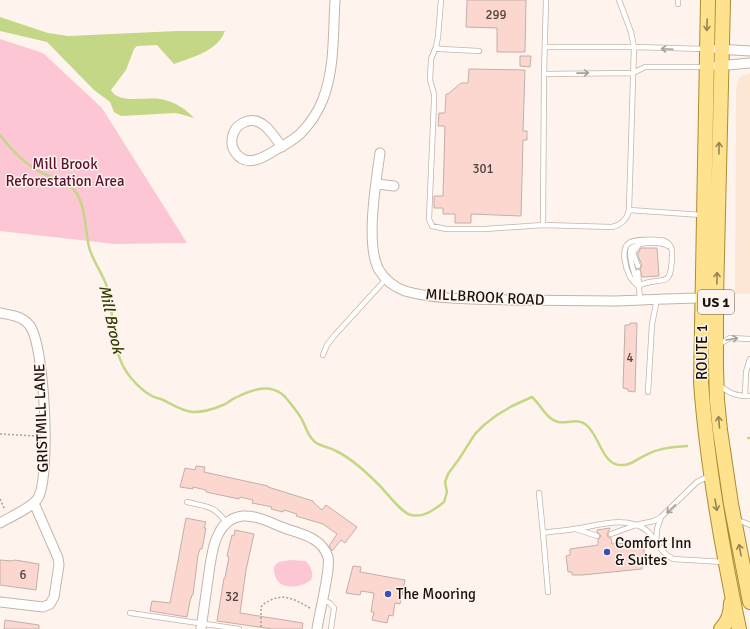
<svg xmlns="http://www.w3.org/2000/svg" width="750" height="629" font-family="Signika,sans-serif">
  <style>
    .built { fill: #fee6d4 }
    .green { fill: #fcc6d5 }
    .water { fill: #c4d786 }
    .lines { fill: none; stroke-linecap: round; stroke-linejoin: round }
    .stream { stroke: #c4d786; stroke-width: 2.5 }
    .building { fill: #fcd7d0; stroke: #c3aeaa }
    .service-casing { stroke: #c4b4a8; stroke-width: 6 }
    .minor-casing { stroke: #c4b4a8; stroke-width: 11 }
    .primary-casing { stroke: #ac8c2f; stroke-width: 16 }
    .path { stroke: #a9a09a; stroke-width: 1.5; stroke-dasharray: 2 2; stroke-linecap: butt }
    .service { stroke: #fff; stroke-width: 4.5 }
    .minor { stroke: #fff; stroke-width: 9 }
    .primary { stroke: #fee28d; stroke-width: 14 }
    .oneway { stroke: #968453 }
    .oneway2 { stroke: #a2a09e }
    .poi-dot { fill: #3b4dc0; stroke: #fff4ed; stroke-width: 1.5 }
    .labels { text-anchor: middle; stroke-width: 3; stroke-linejoin: round; paint-order: stroke }
    .number-label { font-size: 13px; fill: #50433e }
    .shield { fill: #fff4ed; stroke: #5d5650; stroke-width: 1 }
    .shield-label { font-size: 14px; font-weight: bold; fill: #17120d }
    .park-label { font-size: 15px; fill: #5a102f; stroke: #fff4ed }
    .street-label { font-size: 15px; fill: #17120d; stroke: #fff4ed }
    .poi-label { font-size: 15px; fill: #17120d; stroke: #fff4ed; text-anchor: start }
    .water-label { font-size: 16px; font-style: italic; fill: #343e00; stroke: #fff4ed }
  </style>
  <rect width="100%" height="100%" fill="#fff4ed"/>
  <path class="built" d="M 750,73 L 750,294 L 735,294 L 736,90 L 739,78 L 742,76 Z"/>
  <path class="green" d="M 0,39 L 43,53 L 102,108 L 187,243 L 115,244 L 0,231 Z
    M 290,560 L 306,561 C 311,567 314,573 311,580 C 302,587 282,591 276,578 C 274,573 273,569 275,565 L 279,562 Z"/>
  <path class="water" d="M 0,17 L 48,33 L 68,36 L 177,31 L 225,31 C 217,52 192,57 174,64 L 157,45 L 137,46 L 134,49 L 126,70 L 111,90 C 118,104 146,97 160,99 C 171,100 187,109 194,118 L 176,113 L 121,116 L 114,112 L 110,102 L 94,90 L 47,42 L 0,31 Z"/>
  <g class="lines">
    <path class="stream" d="M 0,135 C 10,148 20,159 33,168 C 45,176 70,181 77,194 C 86,209 85,230 89,247 C 92,260 103,274 107,287 C 116,318 109,352 131,378 C 137,385 144,392 152,396 C 155,398 158,398 161,399 C 172,404 181,411 193,412 C 203,412 214,409 223,405 C 227,404 230,400 235,398 C 249,391 267,383 282,394 C 286,397 299,414 301,418 C 306,426 307,436 315,442 C 320,446 328,447 334,450 C 350,457 364,470 377,483 C 385,490 401,513 411,515 C 424,518 435,509 444,502 L 447,492 L 445,482 L 448,474 L 459,459 L 475,434 L 484,425 L 497,415 L 512,406 L 532,397 C 541,405 546,419 558,422 C 568,424 576,418 585,424 C 599,433 602,465 620,465 C 631,466 638,458 648,454 C 660,448 673,447 687,446
      M 748,438 L 750,438"/>
  </g>
  <path class="building" d="M 467,0 L 526,0 L 525,52 L 497,52 L 497,28 L 466,27 Z
    M 520,56 L 531,56 L 530,67 L 520,66 Z
    M 469,69 L 525,70 L 523,131 L 527,131 L 527,140 L 523,140 L 521,216 L 471,214 L 471,223 L 455,223 L 455,214 L 443,214 L 443,208 L 434,208 L 434,196 L 443,196 L 445,126 L 438,126 L 439,113 L 445,113 L 446,94 L 448,94 L 461,83 L 468,83 Z
    M 641,248 L 657,248 L 659,276 L 642,277 L 640,269 L 642,265 L 638,256 L 638,253 Z
    M 630,323 L 637,323 L 635,392 L 628,391 L 628,389 L 623,388 L 625,325 L 630,325 Z
    M 196,466 L 205,467 L 204,472 L 268,486 L 268,487 L 313,501 L 313,502 L 322,510 L 326,505 L 357,527 L 345,543 L 341,540 L 332,551 L 329,546 L 337,534 L 323,524 L 296,516 L 297,514 L 284,510 L 283,512 L 271,509 L 272,507 L 252,503 L 253,500 L 240,497 L 239,499 L 206,492 L 206,490 L 193,487 L 193,489 L 180,487 L 185,468 L 195,470 Z
    M 186,518 L 206,522 L 204,528 L 206,528 L 202,549 L 200,549 L 198,555 L 193,595 L 192,595 L 190,601 L 187,617 L 150,611 L 152,601 L 170,603 Z
    M 610,528 L 607,534 L 608,537 L 611,538 L 612,544 L 640,542 L 641,549 L 644,549 L 645,565 L 642,566 L 642,569 L 582,575 L 572,575 L 572,572 L 568,572 L 566,556 L 570,555 L 570,549 L 598,545 L 598,540 L 601,536 L 597,532 L 597,530 Z
    M 235,530 L 254,534 L 246,570 L 240,613 L 303,623 L 302,629 L 273,629 L 217,621 L 224,578 L 225,578 L 229,557 L 227,556 L 232,535 L 234,536 Z
    M 0,560 L 12,561 L 15,560 L 39,564 L 36,590 L 0,585 Z
    M 353,566 L 361,567 L 360,572 L 405,580 L 400,604 L 395,603 L 393,616 L 389,615 L 387,623 L 372,620 L 374,612 L 371,612 L 374,593 L 361,591 L 360,595 L 346,593 Z
    M 5,620 L 39,625 L 39,629 L 4,629 Z"/>
  <g class="lines">
    <defs>
      <path id="service" d="M 441,0 L 438,37 L 436,47 L 431,59 L 430,80 L 434,94 L 434,101 L 429,219 L 432,226 L 446,229 L 485,229 L 543,225 L 612,227 C 621,225 627,220 629,210 L 634,47 L 631,32 L 619,0
        M 678,4 L 678,0
        M 545,47 L 634,47 L 705,49
        M 436,48 L 440,49 L 479,51
        M 544,74 L 633,73 L 645,67 L 705,67
        M 629,210 L 702,215
        M 543,225 L 544,74 L 546,0
        M 661,240 C 668,241 672,246 672,253 C 672,293 662,274 638,286 C 635,283 632,280 630,277 C 626,269 620,249 629,243 C 637,238 652,240 661,240 Z
        M 638,246 L 633,253 L 638,266
        M 638,272 L 640,300
        M 638,284 C 635,276 628,256 631,248 C 639,242 660,241 668,246
        M 718,345 L 730,338 L 750,339
        M 323,355 L 327,345 L 334,336 L 386,279
        M 719,385 C 730,394 736,396 750,396
        M 648,392 L 652,324 L 657,299
        M 745,396 L 746,372 L 750,359
        M 539,493 L 543,533 C 553,531 564,531 574,529 C 597,526 625,515 646,530 C 657,539 657,550 673,559 L 724,562
        M 187,502 C 206,507 215,505 226,523
        M 737,521 L 743,522 L 750,525
        M 576,529 L 597,536
        M 543,533 L 548,592
        M 611,534 L 636,525 L 654,521 L 661,517 L 697,482 L 709,476
        M 656,543 L 657,529 L 661,517
        M 322,600 L 330,603 L 334,608 L 331,629
        M 130,613 L 239,629"/>
      <path id="minor" d="M 717,49 L 750,51
        M 717,66 L 750,63
        M 282,147 C 273,135 262,115 245,122 C 240,124 236,127 234,132 C 231,138 231,146 235,152 C 246,169 265,157 277,149 C 285,145 293,140 300,134 C 310,124 318,112 323,99 C 335,68 333,32 335,0
        M 380,153 C 376,182 365,245 379,270 C 385,280 394,287 405,291 C 436,300 477,299 510,300 C 545,300 581,301 616,301 C 646,300 677,298 707,298
        M 377,184 L 394,186
        M 0,313 C 11,315 23,316 30,326 C 45,347 51,476 38,498 C 33,507 10,517 0,523
        M 0,602 L 43,607 L 50,604 L 54,597 L 59,565 L 58,558 L 34,503
        M 201,629 C 204,608 207,587 210,565 C 212,555 213,543 219,533 C 223,524 232,517 243,516 C 257,515 273,524 287,529 C 302,534 322,538 328,557 C 331,568 319,614 317,629"/>
      <path id="primary" d="M 708,0 L 701,382 C 707,466 722,548 739,629
        M 723,0 L 716,298 L 716,368 L 717,400 L 720,430 L 731,504 L 750,602
        M 721,629 C 728,622 731,613 731,603"/>
    </defs>
    <use href="#service" class="service-casing"/>
    <use href="#minor" class="minor-casing"/>
    <use href="#primary" class="primary-casing"/>
    <path class="path" d="M 0,434 L 36,436
      M 0,499 L 5,510
      M 261,627 L 261,607 C 264,603 267,602 271,600 C 286,593 297,601 310,608"/>
    <use href="#service" class="service"/>
    <use href="#minor" class="minor"/>
    <use href="#primary" class="primary"/>
  </g>
  <defs><path id="oneway-shaft" d="M-6 0H5M1.5-3L5.5 0L1.5 3" fill="none" stroke-width="1.6" stroke-linecap="round" stroke-linejoin="round"/></defs>
  <g class="oneway">
    <use href="#oneway-shaft" transform="translate(707 25) rotate(92)"/>
    <use href="#oneway-shaft" transform="translate(719 148) rotate(-89)"/>
    <use href="#oneway-shaft" transform="translate(717 278) rotate(-89)"/>
    <use href="#oneway-shaft" transform="translate(719 422) rotate(-95)"/>
    <use href="#oneway-shaft" transform="translate(716 505) rotate(80)"/>
    <use href="#oneway-shaft" transform="translate(740 550) rotate(-101)"/>
  </g>
  <g class="oneway2">
    <use href="#oneway-shaft" transform="translate(667 49) rotate(-177)"/>
    <use href="#oneway-shaft" transform="translate(583 73) rotate(-1)"/>
    <use href="#oneway-shaft" transform="translate(732 339) rotate(-9)"/>
    <use href="#oneway-shaft" transform="translate(671 509) rotate(136)"/>
  </g>
  <g class="poi-dot">
    <circle cx="607" cy="552" r="4"/>
    <circle cx="388" cy="594" r="4"/>
  </g>
  <g class="labels">
    <g class="number-label">
      <text x="496" y="19">299</text>
      <text x="483" y="173">301</text>
      <text x="630" y="362">4</text>
      <text x="23" y="579">6</text>
      <text x="232" y="601">32</text>
    </g>
    <rect class="shield" x="698" y="290" width="36" height="24" rx="3"/>
    <g class="shield-label">
      <text x="716" y="307">US 1</text>
    </g>
    <g class="park-label">
      <text x="65" y="169">Mill Brook<tspan x="65" dy="17">Reforestation Area</tspan></text>
    </g>
    <g class="street-label">
      <text transform="translate(485 297) rotate(3)" y="5">MILLBROOK ROAD</text>
      <text transform="translate(702 352) rotate(-90)" y="5">ROUTE 1</text>
      <text transform="translate(41 418) rotate(-92)" y="5">GRISTMILL LANE</text>
    </g>
    <g class="poi-label">
      <text x="615" y="548">Comfort Inn<tspan x="615" dy="17">&amp; Suites</tspan></text>
      <text x="396" y="599">The Mooring</text>
    </g>
    <g class="water-label">
      <text transform="translate(112 319) rotate(78)" y="6">Mill Brook</text>
    </g>
  </g>
</svg>
